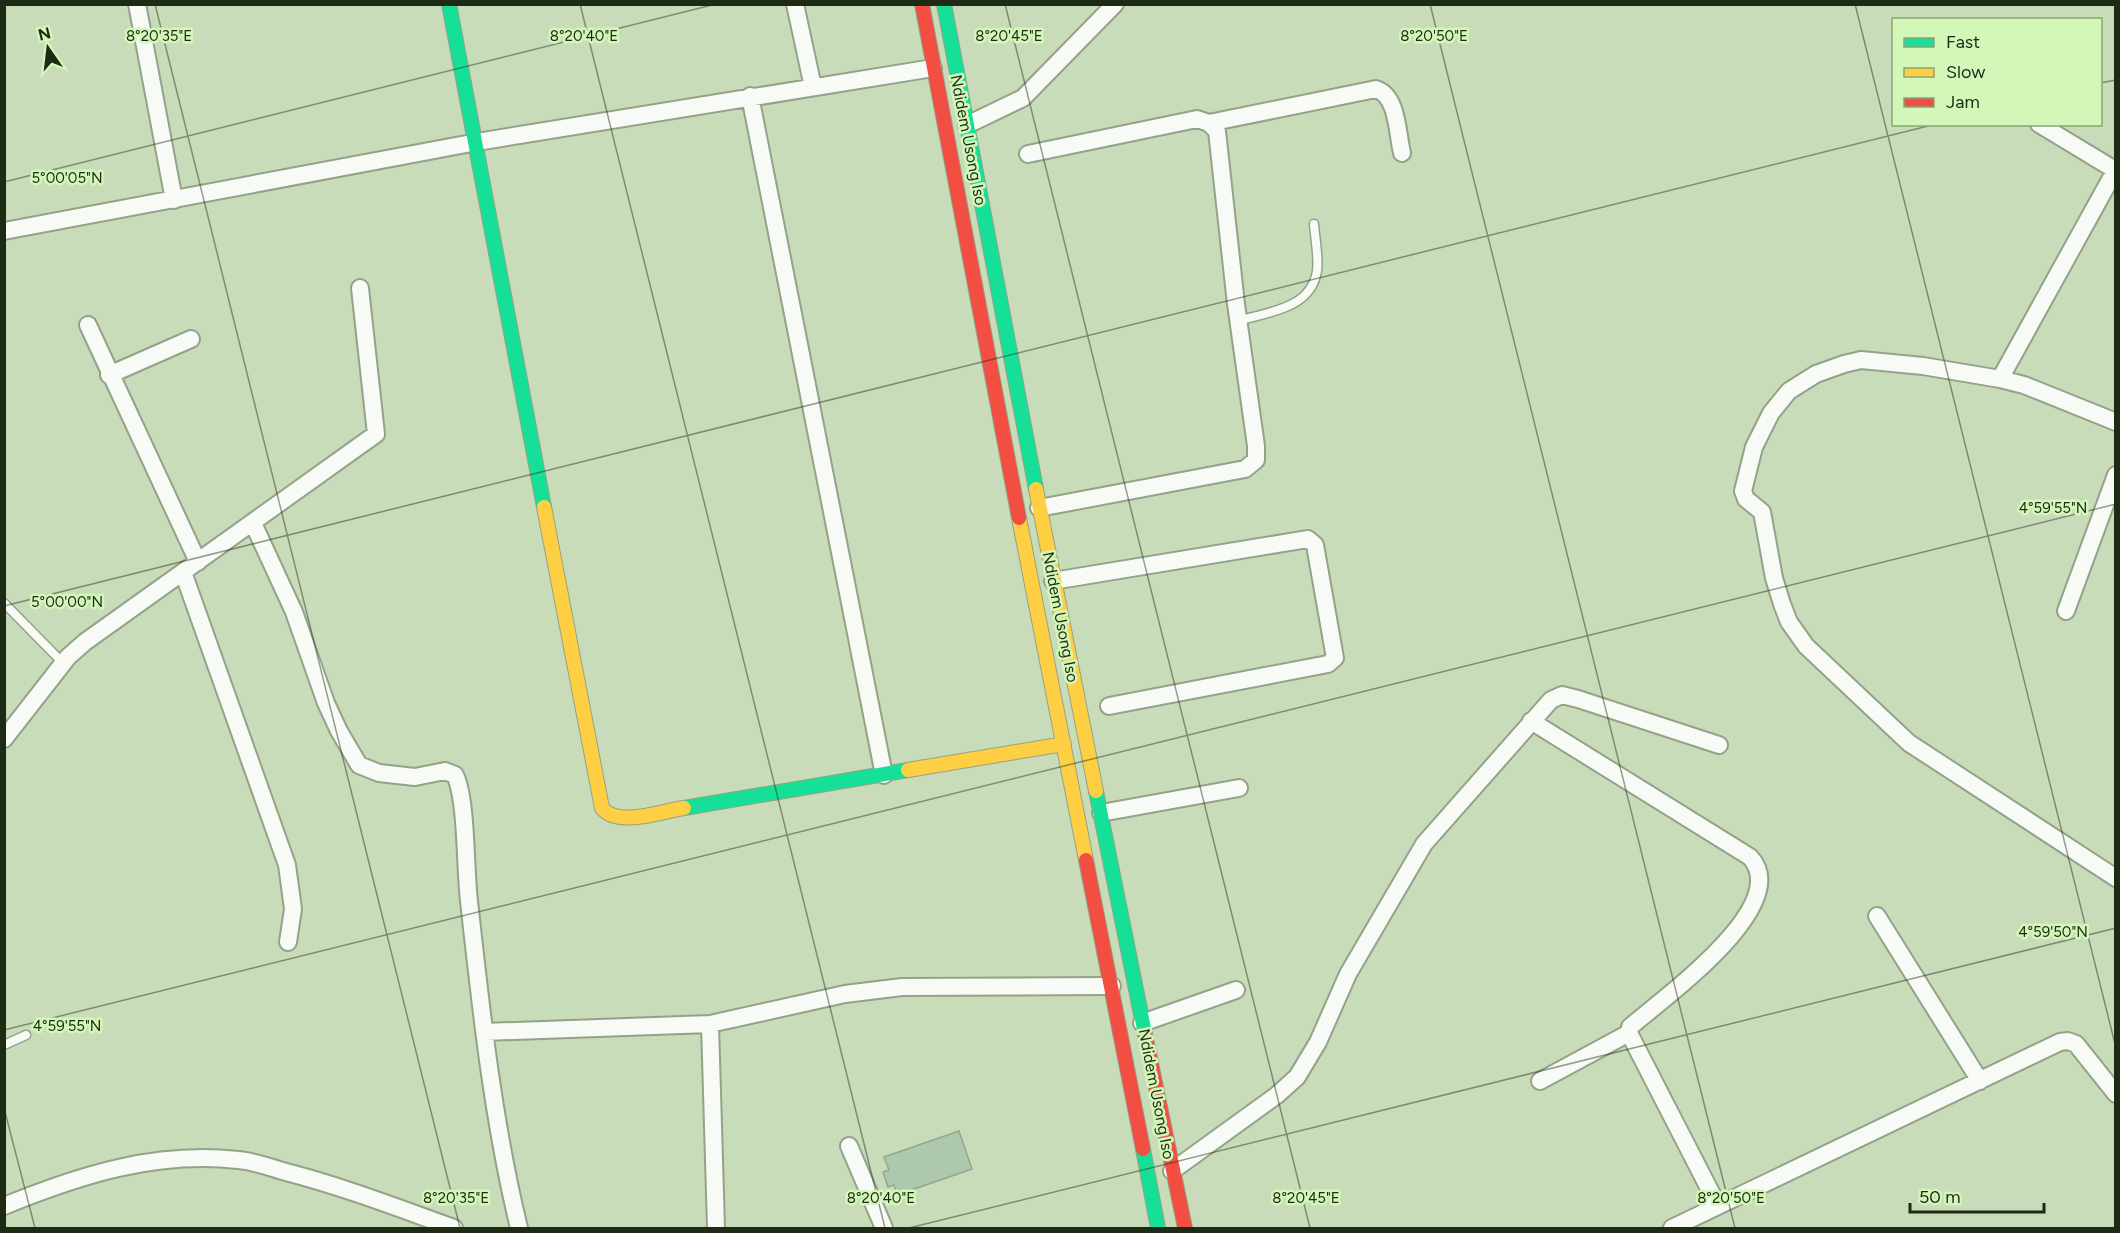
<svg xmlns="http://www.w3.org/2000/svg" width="2120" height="1233" font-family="Figtree,sans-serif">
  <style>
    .building { fill: #adc8ac; stroke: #92a78f; stroke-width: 1.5 }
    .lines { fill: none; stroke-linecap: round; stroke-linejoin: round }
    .lane-casing { stroke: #93a288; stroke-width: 11 }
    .street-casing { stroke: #93a288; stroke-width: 20 }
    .fast-casing { stroke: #93a288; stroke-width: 16 }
    .slow-casing { stroke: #93a288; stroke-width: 16 }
    .jam-casing { stroke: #93a288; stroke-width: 16 }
    .lane { stroke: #f7faf5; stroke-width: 8 }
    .street { stroke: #f7faf5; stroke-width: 16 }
    .fast { stroke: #16e098; stroke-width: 14 }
    .slow { stroke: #ffcf43; stroke-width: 14 }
    .jam { stroke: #f24e42; stroke-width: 14 }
    .ticks { fill: none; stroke: #1e2b14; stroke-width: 1.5; stroke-opacity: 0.45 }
    .labels { text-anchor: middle; stroke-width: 5; stroke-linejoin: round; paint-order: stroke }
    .street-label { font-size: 16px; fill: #1e2b14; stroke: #d2f7b9 }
    .ticks-label { font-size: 15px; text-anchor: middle; fill: #1e2b14; stroke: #d2f7b9; stroke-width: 5; stroke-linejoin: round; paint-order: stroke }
  </style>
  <rect width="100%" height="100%" fill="#c8dcba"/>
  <path class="building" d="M 959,1131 L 972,1169 L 897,1195 L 894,1185 L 888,1187 L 883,1172 L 889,1170 L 884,1157 Z"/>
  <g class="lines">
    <defs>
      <path id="lane" d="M 1238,321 C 1268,312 1311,309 1317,271 C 1319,257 1315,239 1314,224
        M 4,603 L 63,663
        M 4,1045 L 26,1035"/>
      <path id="street" d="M 137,4 L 174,200
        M 795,4 L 813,87
        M 750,96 L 884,775
        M 1209,123 L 1376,89 C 1398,96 1397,133 1402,153
        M 2039,124 L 2115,170
        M 967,125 L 1023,98 L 1115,4
        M 1028,154 L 1197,119 L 1209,123 L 1217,131 L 1236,304 L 1256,446 L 1256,460 L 1245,469 L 1039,508
        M 4,231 L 477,142 L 933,68
        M 88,325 L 198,562
        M 109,375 L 191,339
        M 2000,379 L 2116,169
        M 2116,422 L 2024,385 L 2000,379 L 1923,366 L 1861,360 L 1844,364 L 1816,374 L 1789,391 L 1771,413 L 1754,447 L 1743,491 L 1746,499 L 1762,512 L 1774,578 L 1782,604 L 1789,622 L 1806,646 L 1909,743 L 2116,878
        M 253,523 L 294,612 L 326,703 L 339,731 L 359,765 L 379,773 L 415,777 L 445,771 L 455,775 C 467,800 465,869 469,901 C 481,1010 493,1121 519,1228
        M 183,572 L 287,865 L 293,909 L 288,942
        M 1053,581 L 1308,539 L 1315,545 L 1335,658 L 1328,664 L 1109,706
        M 2066,611 L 2116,475
        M 1531,721 L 1750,857 C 1795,905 1662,999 1630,1027 L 1629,1033 L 1718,1206
        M 4,739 L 68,657 L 85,642 L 376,434 L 360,288
        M 1101,813 L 1239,788
        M 1877,916 L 1980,1081
        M 1142,1023 L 1236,990
        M 710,1024 L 716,1228
        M 484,1032 L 710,1024 L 845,994 L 902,987 L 1112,986
        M 1540,1081 L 1629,1033
        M 849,1146 L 884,1228
        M 1172,1171 L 1277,1095 L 1297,1077 L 1318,1042 L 1348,974 L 1424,844 L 1551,700 L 1562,695 L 1578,699 L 1719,745
        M 4,1206 C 80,1175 155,1151 238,1160 C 254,1161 271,1168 286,1172 C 344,1187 398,1208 454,1228
        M 1672,1228 L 2060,1042 L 2068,1041 L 2076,1044 L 2116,1094"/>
      <path id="fast" d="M 449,4 L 544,507
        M 944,4 L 1036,489
        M 1096,791 L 1145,1034
        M 684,808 L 908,770
        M 1143,1149 L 1158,1228"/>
      <path id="slow" d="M 1036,489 L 1096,791
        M 544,507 L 602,808 C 618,828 662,811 684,808
        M 1019,518 L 1086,860
        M 908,770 L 1064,744"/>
      <path id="jam" d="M 922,4 L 1019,518
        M 1086,860 L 1143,1149
        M 1145,1034 L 1185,1228"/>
    </defs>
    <use href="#lane" class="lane-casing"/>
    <use href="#street" class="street-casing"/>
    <use href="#fast" class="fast-casing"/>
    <use href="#slow" class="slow-casing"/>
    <use href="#jam" class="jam-casing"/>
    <use href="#lane" class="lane"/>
    <use href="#street" class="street"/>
    <use href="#fast" class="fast"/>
    <use href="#slow" class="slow"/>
    <use href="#jam" class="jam"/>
  </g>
  <path class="ticks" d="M 155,4 L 460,1228M 580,4 L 885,1228M 1005,4 L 1310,1228M 1430,4 L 1735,1228M 1855,4 L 2116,1048M 2100,83 L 2116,80M 4,182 L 716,4M 4,606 L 1936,124M 4,1030 L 2116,504M 4,1108 L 35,1228M 909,1228 L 2116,928"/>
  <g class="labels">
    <g class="street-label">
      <text transform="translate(969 140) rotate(79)" y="6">Ndidem Usong Iso</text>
      <text transform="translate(1061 617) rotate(79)" y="6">Ndidem Usong Iso</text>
      <text transform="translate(1157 1094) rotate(79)" y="6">Ndidem Usong Iso</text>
    </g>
  </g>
  <g class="ticks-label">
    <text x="159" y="41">8°20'35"E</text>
    <text x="584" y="41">8°20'40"E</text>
    <text x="1009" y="41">8°20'45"E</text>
    <text x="1434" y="41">8°20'50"E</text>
    <text x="67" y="183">5°00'05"N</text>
    <text x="2053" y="513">4°59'55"N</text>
    <text x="67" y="607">5°00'00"N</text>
    <text x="2053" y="937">4°59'50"N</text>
    <text x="67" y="1031">4°59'55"N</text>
    <text x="456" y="1203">8°20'35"E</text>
    <text x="881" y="1203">8°20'40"E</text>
    <text x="1306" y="1203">8°20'45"E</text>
    <text x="1731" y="1203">8°20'50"E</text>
  </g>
  <rect width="2120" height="1233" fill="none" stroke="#1e2b14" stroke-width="12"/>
  <rect x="1892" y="18" width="210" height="108" fill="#d2f7b9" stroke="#8aa577" stroke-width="1.5"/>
  <rect x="1904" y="38" width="30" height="9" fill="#16e098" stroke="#8aa577" stroke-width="1.5"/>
  <text x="1946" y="48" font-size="18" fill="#1e2b14">Fast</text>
  <rect x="1904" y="68" width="30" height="9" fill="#ffcf43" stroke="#8aa577" stroke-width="1.5"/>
  <text x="1946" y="78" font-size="18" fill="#1e2b14">Slow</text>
  <rect x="1904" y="98" width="30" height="9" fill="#f24e42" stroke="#8aa577" stroke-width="1.5"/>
  <text x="1946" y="108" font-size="18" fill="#1e2b14">Jam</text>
  <g transform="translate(48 48) rotate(346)" stroke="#d2f7b9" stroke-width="4.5" paint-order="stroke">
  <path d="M0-4.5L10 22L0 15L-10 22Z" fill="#1e2b14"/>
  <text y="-9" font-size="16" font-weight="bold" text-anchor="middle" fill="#1e2b14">N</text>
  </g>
  <path d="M1910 1203v9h134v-9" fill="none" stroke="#1e2b14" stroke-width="3"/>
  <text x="1919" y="1203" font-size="18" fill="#1e2b14" stroke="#d2f7b9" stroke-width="4.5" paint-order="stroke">50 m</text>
</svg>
